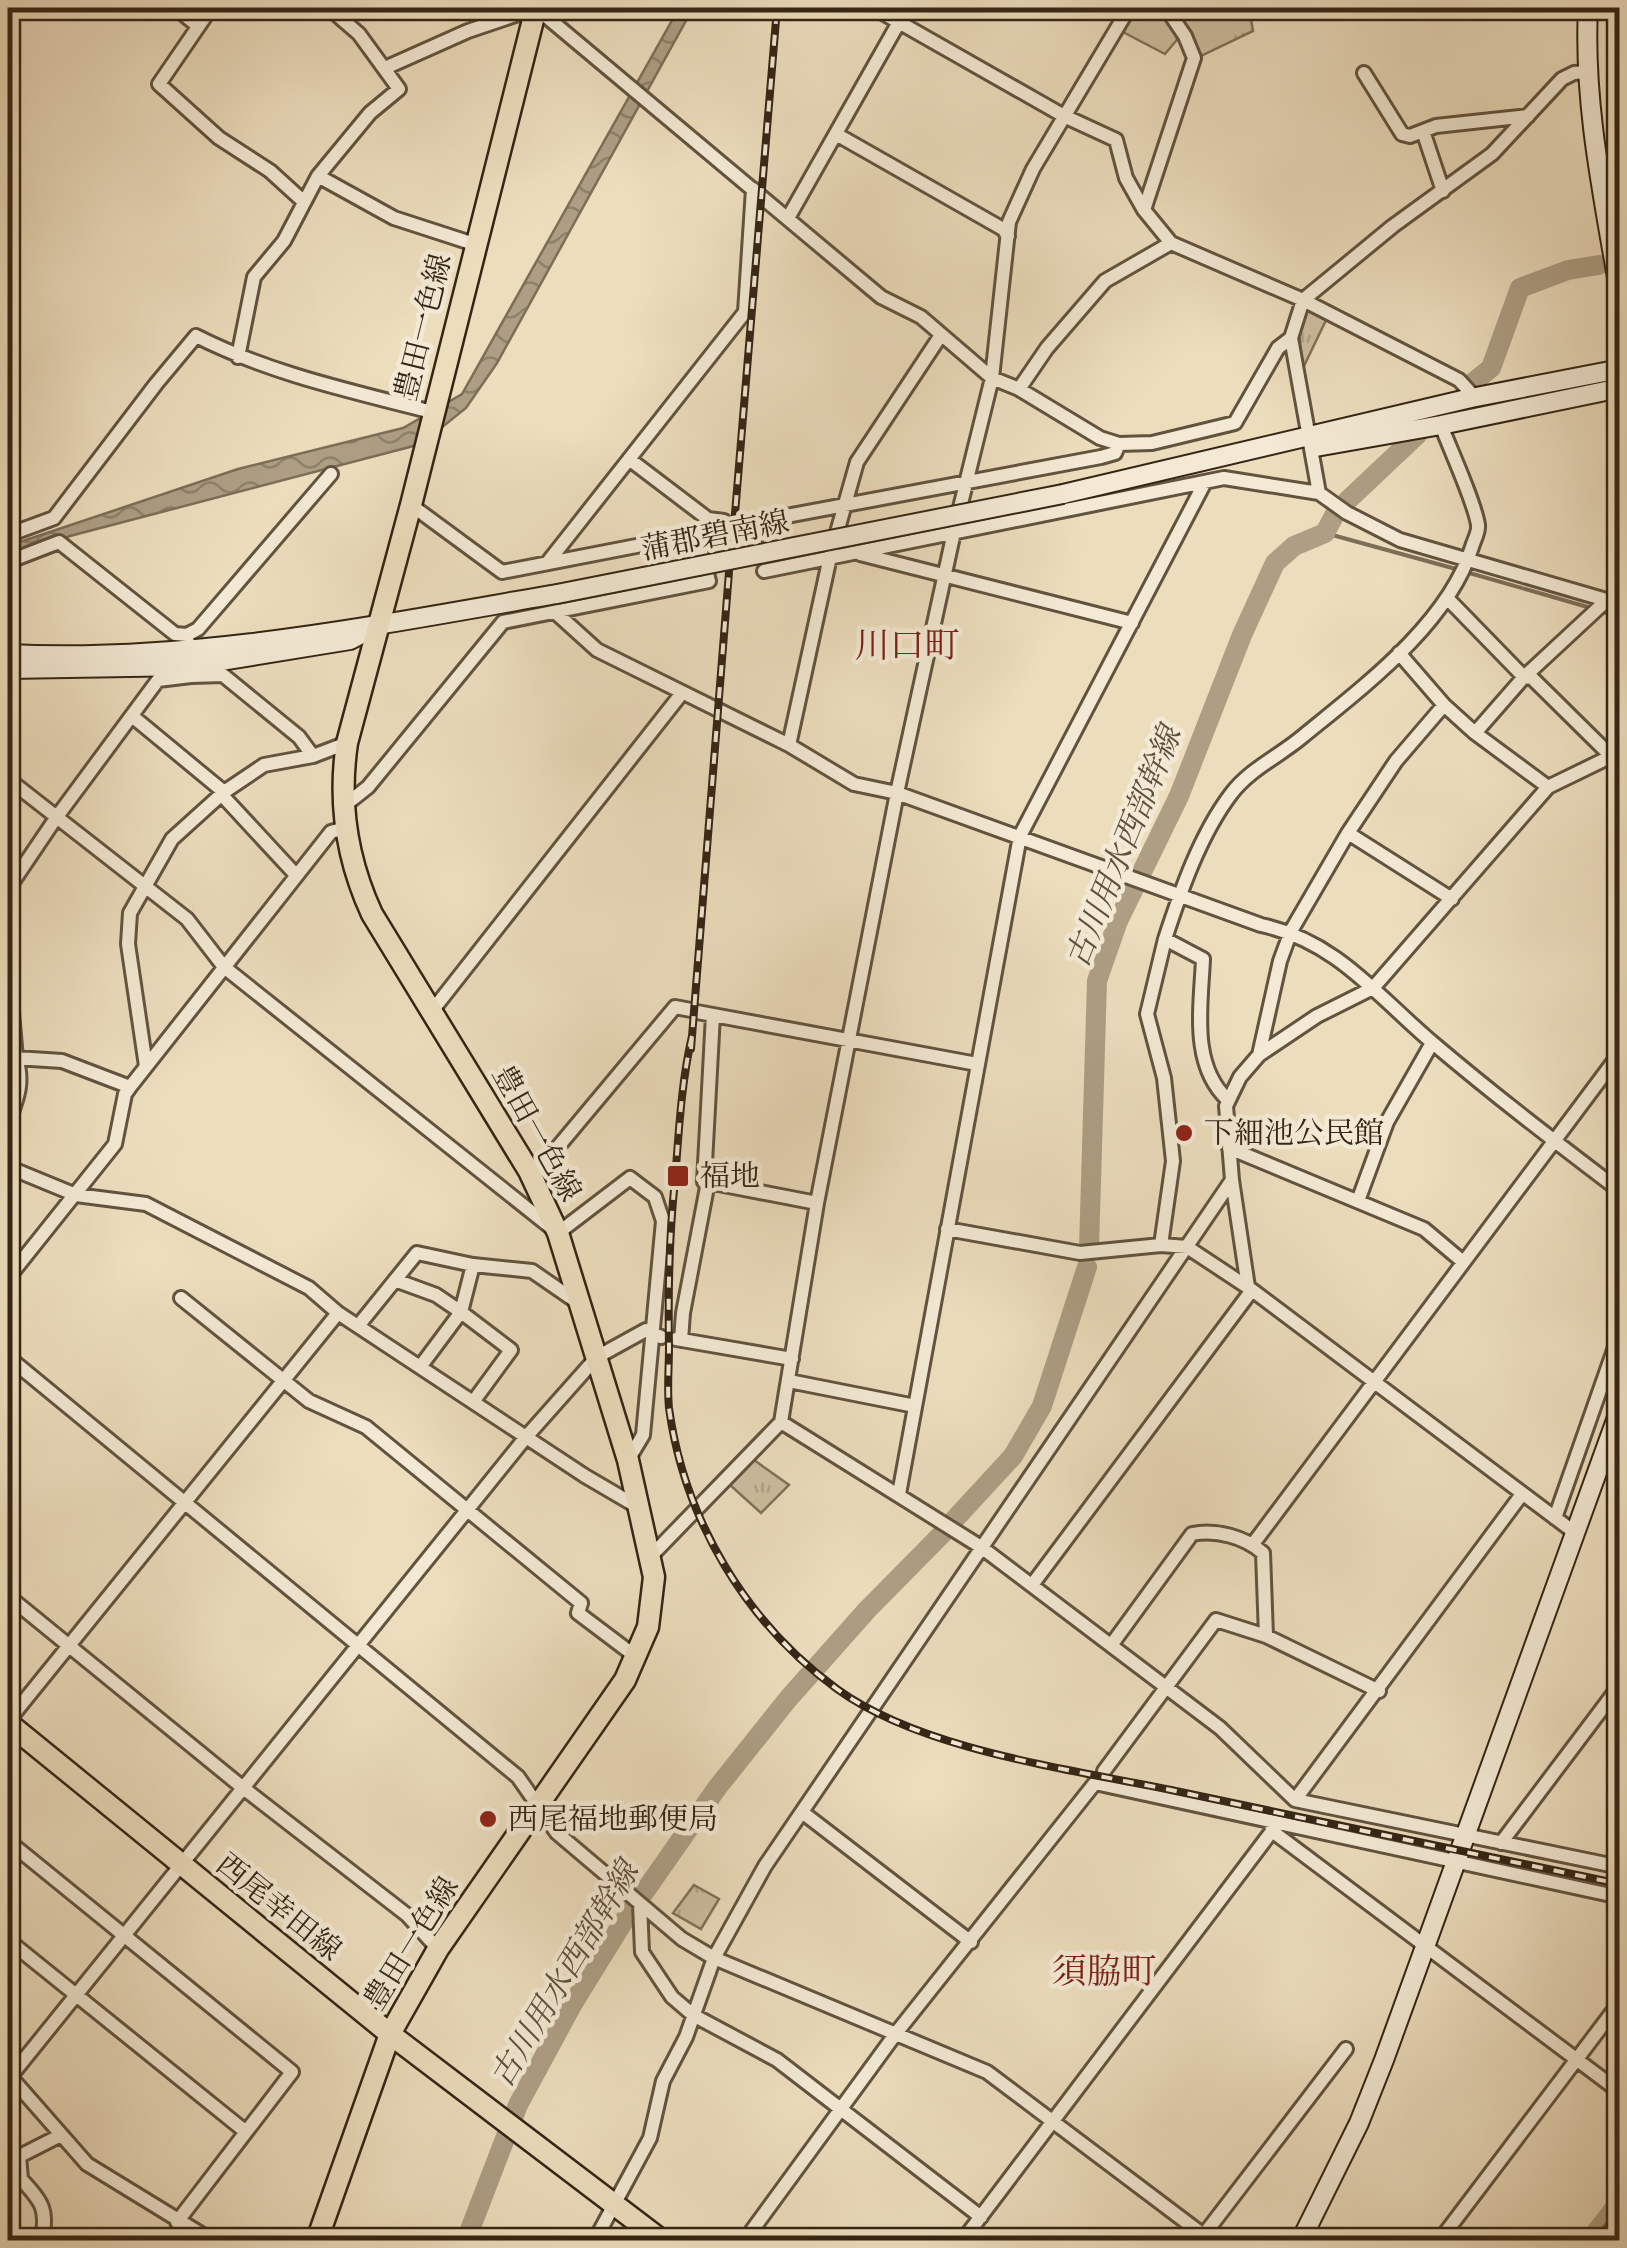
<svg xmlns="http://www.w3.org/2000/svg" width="1627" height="2248" font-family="'Old Standard TT','Noto Serif JP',serif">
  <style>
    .park { fill: url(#park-tufts); stroke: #80725a; stroke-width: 2.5 }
    .water { fill: url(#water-waves); stroke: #7d6e58; stroke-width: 2.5 }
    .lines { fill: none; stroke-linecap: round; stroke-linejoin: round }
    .stream { stroke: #7d6e58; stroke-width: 4 }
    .river { stroke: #ad9e84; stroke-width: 20 }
    .street-casing { stroke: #62533f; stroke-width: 18 }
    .secondary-casing { stroke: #342515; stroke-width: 22 }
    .primary-casing { stroke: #342515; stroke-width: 25 }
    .street { stroke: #f3e9d4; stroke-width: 12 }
    .secondary { stroke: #f3e9d4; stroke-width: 18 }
    .primary { stroke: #ecddbd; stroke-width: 20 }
    .rail-casing { stroke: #342515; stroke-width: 8 }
    .rail { stroke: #f3e9d4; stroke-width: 4; stroke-dasharray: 11; stroke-linecap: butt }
    .secondary-bridge-casing { stroke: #342515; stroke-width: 22; stroke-linecap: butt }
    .secondary-bridge { stroke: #f3e9d4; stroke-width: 18 }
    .poi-dot { fill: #8f2418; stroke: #f3e9d4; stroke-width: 4 }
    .labels { text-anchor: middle; stroke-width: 9; stroke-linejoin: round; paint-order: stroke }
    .street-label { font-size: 30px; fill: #342515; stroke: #f3e9d4 }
    .poi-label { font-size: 30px; fill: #342515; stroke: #f3e9d4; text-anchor: start }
    .water-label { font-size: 32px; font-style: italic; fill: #5e4f3c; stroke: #f3e9d4 }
    .quarter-label { font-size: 35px; fill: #7a1f14; stroke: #f3e9d4 }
  </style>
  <defs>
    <pattern id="park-tufts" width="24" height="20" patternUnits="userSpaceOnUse" patternTransform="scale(2.5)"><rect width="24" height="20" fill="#cdbea0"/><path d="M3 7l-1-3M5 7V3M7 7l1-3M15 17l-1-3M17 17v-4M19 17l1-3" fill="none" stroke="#b1a389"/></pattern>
    <pattern id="water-waves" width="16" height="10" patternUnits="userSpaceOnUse" patternTransform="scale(2.5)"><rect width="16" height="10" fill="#ad9e84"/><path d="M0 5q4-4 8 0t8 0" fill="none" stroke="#8e816b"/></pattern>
  </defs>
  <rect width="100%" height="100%" fill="#ecddbd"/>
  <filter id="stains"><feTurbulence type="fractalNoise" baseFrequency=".002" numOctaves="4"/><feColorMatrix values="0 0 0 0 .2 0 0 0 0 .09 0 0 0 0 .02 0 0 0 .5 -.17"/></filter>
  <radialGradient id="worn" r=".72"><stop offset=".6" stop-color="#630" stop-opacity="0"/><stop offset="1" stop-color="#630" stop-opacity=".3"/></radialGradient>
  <path class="park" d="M 1133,8 L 1163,8 L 1181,35 L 1165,54 L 1121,31 Z
    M 1169,8 L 1249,8 L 1253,31 L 1199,57 Z
    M 1305,306 L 1327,318 L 1303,368 L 1298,325 Z
    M 754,1460 L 789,1485 L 761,1513 L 730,1485 Z
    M 694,1885 L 719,1899 L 701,1929 L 673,1913 Z"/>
  <path class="water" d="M 679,8 L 693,8 L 497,363 L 466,408 L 421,444 L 70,536 L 8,560 L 8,546 L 238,469 L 403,428 L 462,394 Z"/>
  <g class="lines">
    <path class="stream" d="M 1325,533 L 1456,569
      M 1466,572 L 1591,608
      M 1600,611 L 1620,617"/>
    <path class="river" d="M 1471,384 L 1491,368 L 1520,288 L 1568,270 L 1599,265
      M 1347,501 L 1418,434
      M 1089,1248 L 1097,981 L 1118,921 L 1179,796 L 1242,635 L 1275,563 L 1294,546 L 1325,533 L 1335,514
      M 954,1520 L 1013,1456 L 1042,1406 L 1087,1267
      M 466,2240 L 518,2105 L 572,2005 L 622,1924 L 717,1788 L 788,1699 L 867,1610 L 944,1532
      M 1590,2240 L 1620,2201"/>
    <defs>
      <path id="street" d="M 176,8 L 198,26
        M 211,8 L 159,84 L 219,138 L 270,171 L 303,201
        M 874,8 L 1064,116 L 1116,140 L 1126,178 L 1144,210 L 1171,243 L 1303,300 L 1459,380 L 1471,393 L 1471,398
        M 385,68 L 468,31 L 536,8 L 881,297 L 921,317 L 992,378 L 1019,389 L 1100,438 L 1119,444 L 1152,443 L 1235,423 L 1278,348 L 1291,338 L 1303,300 L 1393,226 L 1492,154 L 1562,79 L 1574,73 L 1587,72
        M 1364,73 L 1402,134 L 1410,136 L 1436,126 L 1528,116
        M 1423,131 L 1443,191
        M 836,134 L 1003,229 L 1008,236
        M 318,176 L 394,218 L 474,244
        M 1144,210 L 1194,58 L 1185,36 L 1166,8
        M 788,218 L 907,8
        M 1291,338 L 1319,493
        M 238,357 L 254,277 L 284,241 L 318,176 L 370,113 L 399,89 L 359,34 L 329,8
        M 1019,389 L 1047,348 L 1105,281 L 1171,243
        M 411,505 L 502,572 L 724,529 L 724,521 L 708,519 L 629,459
        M 8,535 L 54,518 L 156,384 L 196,336 C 271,374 351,391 432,412
        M 756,546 L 749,523 L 1101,457 L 1115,453 L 1119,444
        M 860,554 L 1132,623
        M 548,562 L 745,312 L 753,189
        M 8,567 L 15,559 L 59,542 L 175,634 L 187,635
        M 764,571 L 1224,478 L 1319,493 L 1347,513 L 1400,540 L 1620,604
        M 1448,599 L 1524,677 L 1532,678 L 1611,756
        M 555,612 L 597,650 L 789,745 L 854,784 L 897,793 L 1261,925 C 1337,941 1378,997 1434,1044 C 1494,1095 1557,1143 1620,1191
        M 1399,653 L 1444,705 L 1475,733 L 1548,787
        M 191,676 L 223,675 L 299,737 L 313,756
        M 132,716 L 224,792
        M 1475,733 L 1524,677 L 1607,600
        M 789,745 L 830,557 L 857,462 L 941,335
        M 8,779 L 187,919 L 224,967 L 558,1233 L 630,1178 L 655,1197 L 663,1221 L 643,1435 L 628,1460
        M 221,794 L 296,875
        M 344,806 L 368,787 L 503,622 L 709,581 L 696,534
        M 1348,833 L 1452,899
        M 8,889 L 56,818 L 158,680 L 191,676 L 187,635 L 198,629 L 331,474
        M 8,967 L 16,1058 L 62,1061 L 130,1087
        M 432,1011 L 682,693
        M 697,1012 L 977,1064
        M 1259,1055 L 1280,961 L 1291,931 L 1348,833 L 1396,761 L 1444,705
        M 146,1066 L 128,944 L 130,913 L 172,839 L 224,792 L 264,765 L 313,756 L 347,743
        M 1228,1100 C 1190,1065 1201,1006 1203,959 L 1165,939 C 1181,890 1200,835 1231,794 C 1250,769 1278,757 1302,737 C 1363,687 1448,624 1472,547 C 1474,540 1479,532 1478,525 C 1475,503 1450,449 1441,425
        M 8,1123 C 17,1099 24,1083 16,1058
        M 1229,1148 L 1424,1229 L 1462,1261
        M 8,1167 L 76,1195 L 146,1204 L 309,1288 L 338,1313 L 585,1476 L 638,1507
        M 532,1178 L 675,1007 L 691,1010
        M 1232,1180 L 1248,1287
        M 708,1182 L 817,1203
        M 1358,1201 L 1387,1122 L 1432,1043
        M 947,1229 L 1080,1253 L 1161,1245 L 1187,1247 L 1252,1290 L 1574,1532
        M 1161,1245 L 1173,1161 L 1164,1078 L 1147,1014 L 1165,939
        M 473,1265 L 461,1312 L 511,1350 L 473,1402
        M 8,1278 L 115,1144 L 125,1094 L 130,1087 L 331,832 L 345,828
        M 395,1280 L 436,1295 L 461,1312 L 420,1367
        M 181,1298 L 309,1401 L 366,1427 L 581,1603 L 578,1613 L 635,1656
        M 358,1326 L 417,1253 L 473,1265 L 532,1271 L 577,1302
        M 676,1339 L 792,1359
        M 681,1340 L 683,1313 L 708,1182 L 704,1182 L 713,1015
        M 8,1357 L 518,1777 L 557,1833 L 682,1939 L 714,1958 L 987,2072 L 1210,2240
        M 789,1381 L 915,1406
        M 781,1422 L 981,1547 L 1220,1728 L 1295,1800 L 1620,1867
        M 899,1494 L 1020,836 L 1204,484
        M 1555,1518 L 1620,1333
        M 1253,1544 L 1620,1053
        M 651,1556 L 781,1422 L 817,1203 L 897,793 L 954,532 L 992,378 L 1009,222 L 1033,169 L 1129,8
        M 1032,1585 L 1252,1290
        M 8,1596 L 242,1787 L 407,1915 L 438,1949
        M 1112,1644 L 1192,1534 C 1216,1529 1245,1537 1263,1553 L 1266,1636
        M 8,1721 L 338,1313
        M 1104,1771 L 1216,1620 L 1266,1636 L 1379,1691
        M 1295,1800 L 1522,1494
        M 802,1812 L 971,1942
        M 1271,1823 L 1272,1831 L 1620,2092
        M 8,1841 L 292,2072 L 177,2222
        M 1501,1843 L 1620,1685
        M 640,1904 L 642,1952 L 672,1997 L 693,2015 L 777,2060 L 981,2217
        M 8,1940 L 246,2132
        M 8,2074 L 87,2164 L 211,2240
        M 10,2077 L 526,1437 L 597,1357 L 646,1330 L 661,1337
        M 19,2156 L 21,2179 C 42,2202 48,2209 42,2240
        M 8,2162 L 61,2135
        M 1203,2236 L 1346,2049
        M 595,2240 L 650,2138 L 663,2081 L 686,2037 L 714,1958 L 765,1866 L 1232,1180 L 1226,1106 L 1240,1077 L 1259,1055 L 1317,1016 L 1373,988 L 1548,787 L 1620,752
        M 745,2240 L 897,2032 L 1095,1783 L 1620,1897
        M 963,2240 L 1272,1831
        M 1440,2240 L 1620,2002
        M 1603,2240 L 1620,2219"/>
      <path id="secondary" d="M 1588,8 C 1583,104 1604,200 1620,295
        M 1316,447 L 1441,425 L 1620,388
        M 1063,494 L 1471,398 L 1620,369
        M 8,654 C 191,663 376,625 557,594
        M 8,669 L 190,666 L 350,640 L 367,631
        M 1301,2240 L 1359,2123 L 1384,2060 L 1620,1409"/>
      <path id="primary" d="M 8,1723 L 390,2034 L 661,2240
        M 317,2240 L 390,2034 L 438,1949 L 625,1680 L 648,1627 L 654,1577 L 628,1460 L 558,1233 L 529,1171 L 372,914 C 347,860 338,803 347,743 L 411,505 L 536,8"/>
    </defs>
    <use href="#street" class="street-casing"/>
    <use href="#secondary" class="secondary-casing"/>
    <use href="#primary" class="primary-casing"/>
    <use href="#street" class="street"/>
    <use href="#secondary" class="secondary"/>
    <use href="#primary" class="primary"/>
    <defs>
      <path id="rail" d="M 732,550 L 777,8
        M 692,1036 C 681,1084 679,1131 675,1180 C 669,1236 668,1291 669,1347 C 669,1367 667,1388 669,1408 C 684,1519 746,1623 837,1689 C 921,1750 1069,1769 1171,1790 C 1320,1822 1470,1853 1620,1884
        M 691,1049 L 729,572"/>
    </defs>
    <use href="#rail" class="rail-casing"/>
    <use href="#rail" class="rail"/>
    <defs>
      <path id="secondary-bridge" d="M 557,594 L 1063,494"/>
    </defs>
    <use href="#secondary-bridge" class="secondary-bridge-casing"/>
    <use href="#secondary-bridge" class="secondary-bridge"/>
  </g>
  <g class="poi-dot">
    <circle cx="1184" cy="1133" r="10"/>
    <rect x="666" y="1164" width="24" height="24" rx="5"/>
    <circle cx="488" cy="1819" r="10"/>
  </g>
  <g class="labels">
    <g class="street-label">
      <text transform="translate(423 327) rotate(-76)" y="10">豊田一色線</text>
      <text transform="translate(715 535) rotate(-11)" y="10">蒲郡碧南線</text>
      <text transform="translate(537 1133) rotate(61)" y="10">豊田一色線</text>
      <text transform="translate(279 1907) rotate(39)" y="10">西尾幸田線</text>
      <text transform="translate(411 1943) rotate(-58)" y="10">豊田一色線</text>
    </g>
    <g class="poi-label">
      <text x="1204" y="1143">下細池公民館</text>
      <text x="700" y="1186">福地</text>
      <text x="508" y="1829">西尾福地郵便局</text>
    </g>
    <g class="water-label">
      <text transform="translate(1123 847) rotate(-68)" y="11">古川用水西部幹線</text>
      <text transform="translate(564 1974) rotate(-59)" y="11">古川用水西部幹線</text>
    </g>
    <g class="quarter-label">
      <text x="907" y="657">川口町</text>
      <text x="1104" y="1983">須脇町</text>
    </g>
  </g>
  <rect width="1627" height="2248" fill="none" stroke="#ecddbd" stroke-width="40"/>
  <rect x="10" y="10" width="1607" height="2228" fill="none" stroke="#342515" stroke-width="5"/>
  <rect x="20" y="20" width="1587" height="2208" fill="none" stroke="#342515" stroke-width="2.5"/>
  <rect width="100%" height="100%" filter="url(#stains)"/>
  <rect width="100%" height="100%" fill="url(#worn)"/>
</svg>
